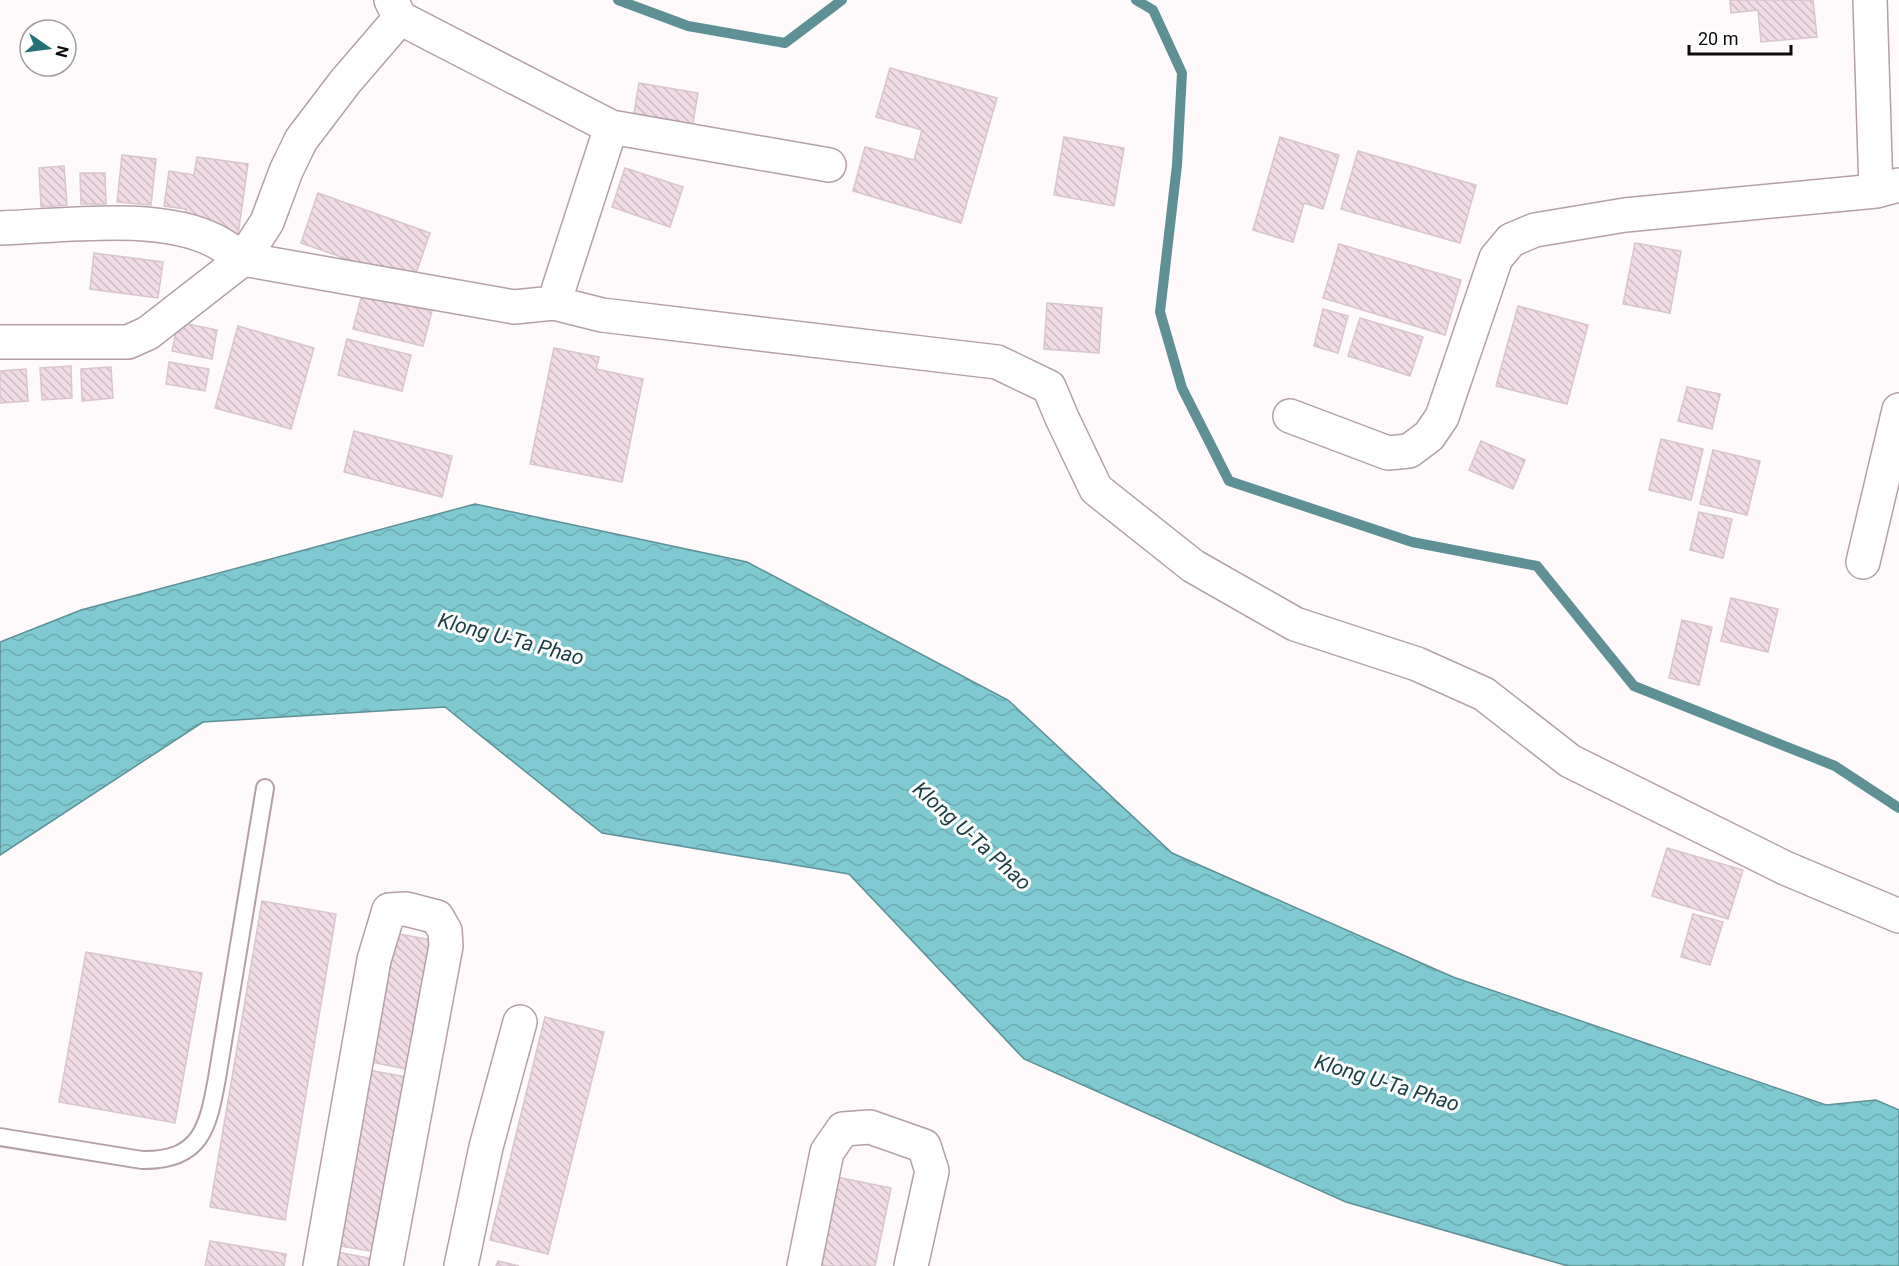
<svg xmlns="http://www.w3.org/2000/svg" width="1899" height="1266" font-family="Roboto,sans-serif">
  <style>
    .water { fill: url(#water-waves); stroke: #5e9096; stroke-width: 1.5 }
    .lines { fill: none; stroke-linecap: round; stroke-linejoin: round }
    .stream { stroke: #5e9096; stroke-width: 10 }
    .building { fill: url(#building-back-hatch); stroke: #d9c5ce; stroke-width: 1.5 }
    .lane-casing { stroke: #b4a0a9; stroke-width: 20 }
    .street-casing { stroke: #b4a0a9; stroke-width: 36 }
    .lane { stroke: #fff; stroke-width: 16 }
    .street { stroke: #fff; stroke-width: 33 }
    .labels { text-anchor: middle; stroke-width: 6; stroke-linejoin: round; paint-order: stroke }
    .water-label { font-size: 21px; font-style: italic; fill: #1d4145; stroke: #fff }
  </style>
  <defs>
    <pattern id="water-waves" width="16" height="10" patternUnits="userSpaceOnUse" patternTransform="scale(1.5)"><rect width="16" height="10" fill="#7fc9d1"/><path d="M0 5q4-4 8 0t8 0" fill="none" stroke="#6dabb2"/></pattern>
    <pattern id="building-back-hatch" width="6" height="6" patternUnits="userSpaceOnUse" patternTransform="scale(1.5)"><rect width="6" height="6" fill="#f1dce5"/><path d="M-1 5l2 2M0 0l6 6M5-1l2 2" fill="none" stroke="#cebbc3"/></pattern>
  </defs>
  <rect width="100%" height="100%" fill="#fef9fb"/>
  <path class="water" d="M 475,504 L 747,562 L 1008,700 L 1172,853 L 1453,977 L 1826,1105 L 1876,1100 L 1899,1110 L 1899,1266 L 1568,1266 L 1346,1202 L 1024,1059 L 849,874 L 602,833 L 445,707 L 203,722 L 0,855 L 0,642 L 81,610 Z"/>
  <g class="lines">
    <path class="stream" d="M 618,0 L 688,26 L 785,43 L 842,0
      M 1136,0 L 1153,10 L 1182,73 L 1177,165 L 1160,312 L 1182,388 L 1229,481 L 1412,542 L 1537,566 L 1634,686 L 1835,766 L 1899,808"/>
  </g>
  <path class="building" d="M 1730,0 L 1813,0 L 1817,37 L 1761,42 L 1758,10 L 1731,13 Z
    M 890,68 L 997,98 L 961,223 L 853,191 L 865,147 L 914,160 L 922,130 L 876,117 Z
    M 639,83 L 698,93 L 692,128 L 633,119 Z
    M 1064,137 L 1124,148 L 1114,206 L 1054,195 Z
    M 1280,137 L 1339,155 L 1323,209 L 1304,203 L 1293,242 L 1253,230 Z
    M 1358,151 L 1476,185 L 1460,243 L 1341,209 Z
    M 122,155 L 156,159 L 151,205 L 117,202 Z
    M 197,157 L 248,164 L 238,235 L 183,228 L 186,209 L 164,206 L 169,171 L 194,175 Z
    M 64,166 L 67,205 L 41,207 L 39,168 Z
    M 625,168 L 683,187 L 670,227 L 612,207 Z
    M 80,173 L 105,173 L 106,204 L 81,204 Z
    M 318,193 L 430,233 L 413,282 L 301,243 Z
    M 1635,243 L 1681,251 L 1670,313 L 1623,304 Z
    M 1339,244 L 1461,280 L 1445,335 L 1323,298 Z
    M 94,253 L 163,262 L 158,298 L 90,289 Z
    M 362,294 L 432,311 L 423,346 L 353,329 Z
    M 1047,303 L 1102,308 L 1099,353 L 1044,349 Z
    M 1518,306 L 1588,325 L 1567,404 L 1496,386 Z
    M 1323,309 L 1348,316 L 1338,353 L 1314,346 Z
    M 1360,318 L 1423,337 L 1410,376 L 1348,356 Z
    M 178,322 L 217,330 L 212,359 L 172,351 Z
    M 238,326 L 314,348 L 291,429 L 215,408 Z
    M 347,339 L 411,355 L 402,391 L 338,375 Z
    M 554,348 L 599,357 L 596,369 L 643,379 L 622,482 L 530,464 Z
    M 169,362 L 209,369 L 205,391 L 166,384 Z
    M 71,366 L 72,398 L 42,400 L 40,368 Z
    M 111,367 L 113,398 L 82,401 L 81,369 Z
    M 26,369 L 28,401 L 0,403 L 0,371 Z
    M 1687,387 L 1720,394 L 1712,429 L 1678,421 Z
    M 354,431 L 452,456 L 442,497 L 344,472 Z
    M 1661,439 L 1703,449 L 1691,500 L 1649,490 Z
    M 1481,441 L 1525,460 L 1513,489 L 1469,470 Z
    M 1713,450 L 1760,461 L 1747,515 L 1700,504 Z
    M 1699,512 L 1732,519 L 1723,558 L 1690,550 Z
    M 1731,598 L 1778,609 L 1768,652 L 1721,641 Z
    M 1682,620 L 1712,627 L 1699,685 L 1669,678 Z
    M 1667,848 L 1743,870 L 1728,919 L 1652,896 Z
    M 262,901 L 336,914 L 285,1220 L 210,1207 Z
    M 1693,914 L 1723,922 L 1710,965 L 1681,957 Z
    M 389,932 L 437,941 L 412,1070 L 365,1061 Z
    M 86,952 L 202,973 L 175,1123 L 59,1102 Z
    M 545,1017 L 604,1032 L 548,1254 L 490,1240 Z
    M 363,1069 L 412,1078 L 382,1253 L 333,1245 Z
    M 827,1175 L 891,1188 L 875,1266 L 808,1266 Z
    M 210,1241 L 286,1254 L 284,1266 L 205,1266 Z
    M 332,1251 L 379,1260 L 378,1266 L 330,1266 Z
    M 498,1261 L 519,1266 L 496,1266 Z"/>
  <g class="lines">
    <defs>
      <path id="lane" d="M 0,1137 L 142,1160 C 201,1161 208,1128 217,1078 L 265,788"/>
      <path id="street" d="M 1870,0 L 1876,191
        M 400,18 L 611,127 L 829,165
        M 0,228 C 63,226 159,212 215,241 C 225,246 234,253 243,259 L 514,307 L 554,303 L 602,315 L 997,362 L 1049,387 L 1062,418 L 1096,489 L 1193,566 L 1295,624 L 1417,664 L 1484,694 L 1570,761 L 1785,868 L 1899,916
        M 554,303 L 611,127
        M 0,342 L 128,342 L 148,333 L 243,259 L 267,222 L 286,171 L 301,140 L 345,82 L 400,18 L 391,0
        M 1290,416 L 1388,453 L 1409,451 L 1429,436 L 1442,417 L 1496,258 L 1511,240 L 1535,230 L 1625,215 L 1876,191 L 1899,185
        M 1863,562 L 1899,410
        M 320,1266 L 374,960 L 389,910 L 406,909 L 437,917 L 445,931 L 446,946 L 386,1266
        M 461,1266 L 486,1147 L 520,1022
        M 804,1266 L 827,1152 L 843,1129 L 870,1127 L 924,1146 L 932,1171 L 911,1266"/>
    </defs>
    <use href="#lane" class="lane-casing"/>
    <use href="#street" class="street-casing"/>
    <use href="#lane" class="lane"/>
    <use href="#street" class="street"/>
  </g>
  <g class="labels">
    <g class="water-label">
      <text transform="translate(511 639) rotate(15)" y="7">Klong U-Ta Phao</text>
      <text transform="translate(972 836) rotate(42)" y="7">Klong U-Ta Phao</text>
      <text transform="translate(1387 1083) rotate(17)" y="7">Klong U-Ta Phao</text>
    </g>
  </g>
  <g transform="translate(48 48) rotate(104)"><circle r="28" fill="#ffffff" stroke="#9f9d9e" stroke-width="1.5"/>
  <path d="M0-4.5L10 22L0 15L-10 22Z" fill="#256f77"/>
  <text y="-9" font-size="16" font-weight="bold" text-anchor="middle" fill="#100a0d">N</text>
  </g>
  <path d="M1689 45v9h102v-9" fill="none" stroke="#100a0d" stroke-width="3"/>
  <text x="1698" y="45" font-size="18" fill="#100a0d" stroke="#ffffff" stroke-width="4.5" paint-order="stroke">20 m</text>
</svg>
